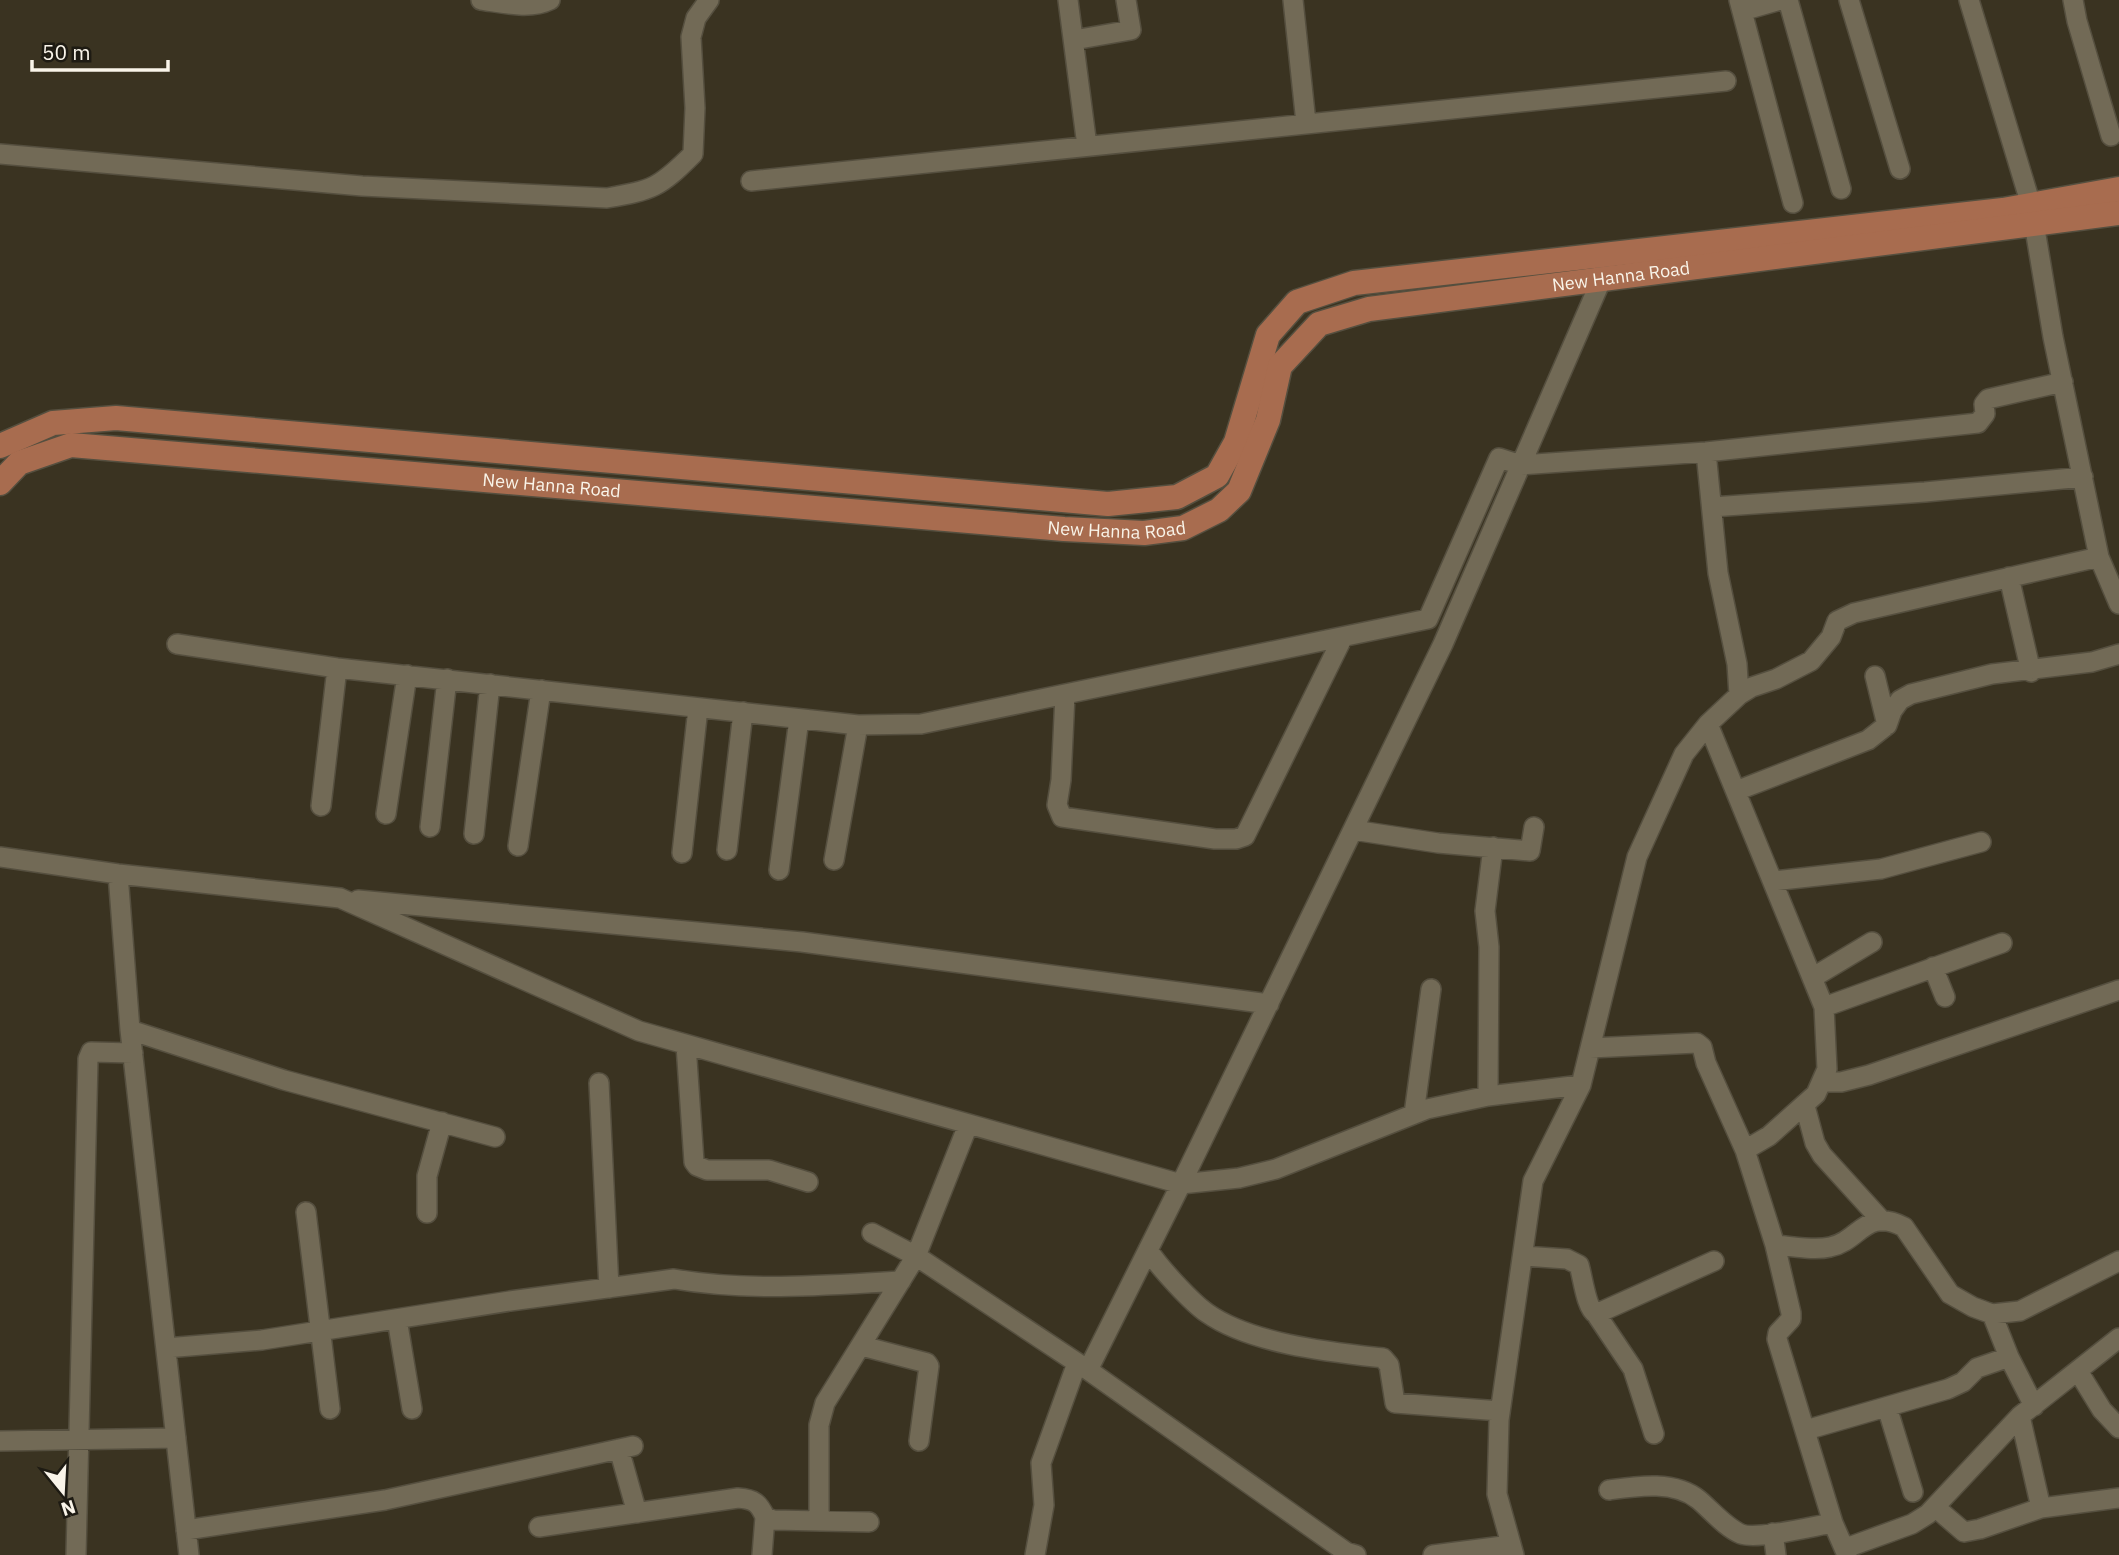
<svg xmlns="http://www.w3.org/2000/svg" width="2119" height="1555" font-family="'IBM Plex Sans',sans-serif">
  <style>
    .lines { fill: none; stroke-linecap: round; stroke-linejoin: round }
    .minor-casing { stroke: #554f3f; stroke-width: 22 }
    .major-casing { stroke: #554f3f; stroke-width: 27 }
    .minor { stroke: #726a56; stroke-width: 19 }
    .major { stroke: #a86c4f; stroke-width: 24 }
    .labels { text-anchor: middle; stroke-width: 6; stroke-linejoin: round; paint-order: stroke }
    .street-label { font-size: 18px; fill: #f9f4e9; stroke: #1e1b13 }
  </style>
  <rect width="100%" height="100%" fill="#3a3321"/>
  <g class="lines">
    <defs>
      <path id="minor" d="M 481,0 C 503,3 530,10 550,0
        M 1068,0 L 1087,146
        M 1293,0 L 1306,123
        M 1739,0 L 1793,203
        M 1788,0 L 1841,189
        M 1849,0 L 1900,169
        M 1969,0 L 2031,205 L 2053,337 L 2099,557 L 2119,604
        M 2073,0 L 2077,21 L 2111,136
        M 1742,11 L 1780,0
        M 1074,40 L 1131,30 L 1126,0
        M 0,154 L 362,186 L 607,198 C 653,190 659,188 693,154 L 695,108 L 691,37 L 696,18 L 709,0
        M 751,181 L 1726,81
        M 1706,452 L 1718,573 L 1737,664 L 1739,695
        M 1712,507 L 1925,492 L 2083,477
        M 2009,577 L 2031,672
        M 177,644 L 337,668 L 858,725 L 921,724 L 1428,619 L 1499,458 L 1521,465 L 1706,452 L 1978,423 L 1985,414 L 1984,404 L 1988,399 L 2063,382
        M 1875,676 L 1887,725
        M 1065,695 L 1061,780 L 1057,805 L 1062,817 L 1215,839 L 1236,839 L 1245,836 L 1343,637
        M 1708,724 L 1824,1007 L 1827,1069 L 1816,1094 L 1769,1136 L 1745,1150
        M 1736,791 L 1868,740 L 1887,725 L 1892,711 L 1900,700 L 1911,694 L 1992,674 L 2092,662 L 2119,654
        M 321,806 L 337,668
        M 386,814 L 407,675
        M 430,827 L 447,679
        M 1353,830 L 1438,843 L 1530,851 L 1534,827
        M 474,834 L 490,684
        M 518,846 L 541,690
        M 727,850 L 743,712
        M 682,853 L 698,708
        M 0,857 L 118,874 L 340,898 L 639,1031 L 1181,1184 L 1443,644 L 1606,269
        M 834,860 L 858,725
        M 779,870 L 799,719
        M 118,874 L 130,1030 L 189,1555
        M 1773,881 L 1881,869 L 1981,842
        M 358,900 L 802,942 L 1269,1004
        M 1933,967 L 1945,997
        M 1812,978 L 1872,942
        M 1824,1007 L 2002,943
        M 130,1030 L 284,1080 L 495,1137
        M 686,1045 L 694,1162 L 697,1166 L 707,1170 L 769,1170 L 808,1182
        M 1590,1048 L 1697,1043 L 1702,1047 L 1706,1063 L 1745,1150 L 1775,1245 L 1791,1313 L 1791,1319 L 1778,1333 L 1777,1339 L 1833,1523 L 1847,1555
        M 1822,1082 L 1841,1082 L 1869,1075 L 2119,990
        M 599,1083 L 609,1288
        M 1488,1096 L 1489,947 L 1485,911 L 1493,847
        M 1805,1106 L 1815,1143 L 1822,1155 L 1882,1221
        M 1414,1114 L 1431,989
        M 306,1212 L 330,1409
        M 427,1213 L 427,1176 L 442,1122
        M 872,1233 L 916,1256 L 1088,1370 L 1346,1552 L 1356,1555
        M 1775,1245 C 1792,1246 1814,1251 1830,1247 C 1860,1241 1865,1207 1904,1227 L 1950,1294 L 1973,1307 L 1992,1314 L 2020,1311 L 2119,1261
        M 1148,1250 C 1159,1267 1191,1302 1207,1313 C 1251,1344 1330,1352 1383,1358 L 1389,1365 L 1395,1403 L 1500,1411
        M 1523,1256 L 1567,1259 L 1579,1265 C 1583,1278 1586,1308 1596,1314 L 1714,1261
        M 1596,1314 L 1633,1369 L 1654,1434
        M 1992,1314 L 2009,1357 L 2034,1406
        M 397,1319 L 412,1409
        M 862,1346 L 927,1363 L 929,1366 L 919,1441
        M 166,1348 L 262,1340 L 510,1301 L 674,1279 C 749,1292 825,1285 901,1281
        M 1088,1370 L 1181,1184 L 1239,1178 L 1276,1169 L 1427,1109 L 1488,1096 L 1581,1085
        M 2078,1371 L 2102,1410 L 2119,1428
        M 1887,1407 L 1913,1492
        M 2020,1416 L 2041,1508
        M 1806,1430 L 1948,1389 L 1963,1382 L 1977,1368 L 2009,1357
        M 0,1441 L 176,1438
        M 619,1449 L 637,1513
        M 1609,1490 C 1637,1486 1675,1480 1699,1500 C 1712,1511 1725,1527 1741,1534 C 1758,1540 1814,1526 1833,1523
        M 1935,1507 L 1964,1532 L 1980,1529 L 2041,1508 L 2119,1498
        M 819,1521 L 819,1425 L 825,1403 L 916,1256 L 968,1125
        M 539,1527 L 738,1498 C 754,1499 759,1503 765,1517 L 773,1520 L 869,1522
        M 186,1530 L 385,1500 L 633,1446
        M 1773,1533 L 1776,1555
        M 1846,1548 L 1912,1524 L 1928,1514 L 2020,1416 L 2119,1338
        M 76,1555 L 88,1059 L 91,1052 L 133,1053
        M 762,1555 L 765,1517
        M 1035,1555 L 1044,1505 L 1041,1463 L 1077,1363
        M 1433,1555 L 1511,1545
        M 1514,1555 L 1497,1494 L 1499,1420 L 1533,1181 L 1581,1085 L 1637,857 L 1684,754 L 1708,724 L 1739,695 L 1752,687 L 1776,679 L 1811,661 L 1831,637 L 1837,621 L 1854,613 L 2099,557"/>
      <g id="major">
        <path d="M 0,446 L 53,423 L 116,418 L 1108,504 L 1177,497 L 1217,476 L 1236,442 L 1268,335 L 1297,302 L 1354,283 L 2003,210 L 2119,189"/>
        <path id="s1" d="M 0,483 L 19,463 L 71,445 L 1064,529 L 1144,533 L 1183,528 L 1219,510 L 1239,491 L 1268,420 L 1280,366 L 1319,324 L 1369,309 L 2119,213"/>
      </g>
    </defs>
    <use href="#minor" class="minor-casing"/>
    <use href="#major" class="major-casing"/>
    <use href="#minor" class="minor"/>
    <use href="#major" class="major"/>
  </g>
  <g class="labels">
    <g class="street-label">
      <text dy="6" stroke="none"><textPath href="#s1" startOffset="1762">New Hanna Road</textPath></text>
      <text dy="6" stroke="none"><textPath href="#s1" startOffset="565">New Hanna Road</textPath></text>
      <text dy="6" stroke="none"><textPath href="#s1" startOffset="1132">New Hanna Road</textPath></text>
    </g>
  </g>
  <g transform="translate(63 1492) rotate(162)" stroke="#1e1b13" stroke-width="5" paint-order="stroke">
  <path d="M0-5L12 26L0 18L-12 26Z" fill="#f9f4e9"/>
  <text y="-10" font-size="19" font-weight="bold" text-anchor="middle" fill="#f9f4e9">N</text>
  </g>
  <path d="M32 60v10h136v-10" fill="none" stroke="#f9f4e9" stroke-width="3.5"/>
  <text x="42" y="60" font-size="21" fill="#f9f4e9" stroke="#1e1b13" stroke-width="5" paint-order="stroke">50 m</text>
</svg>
